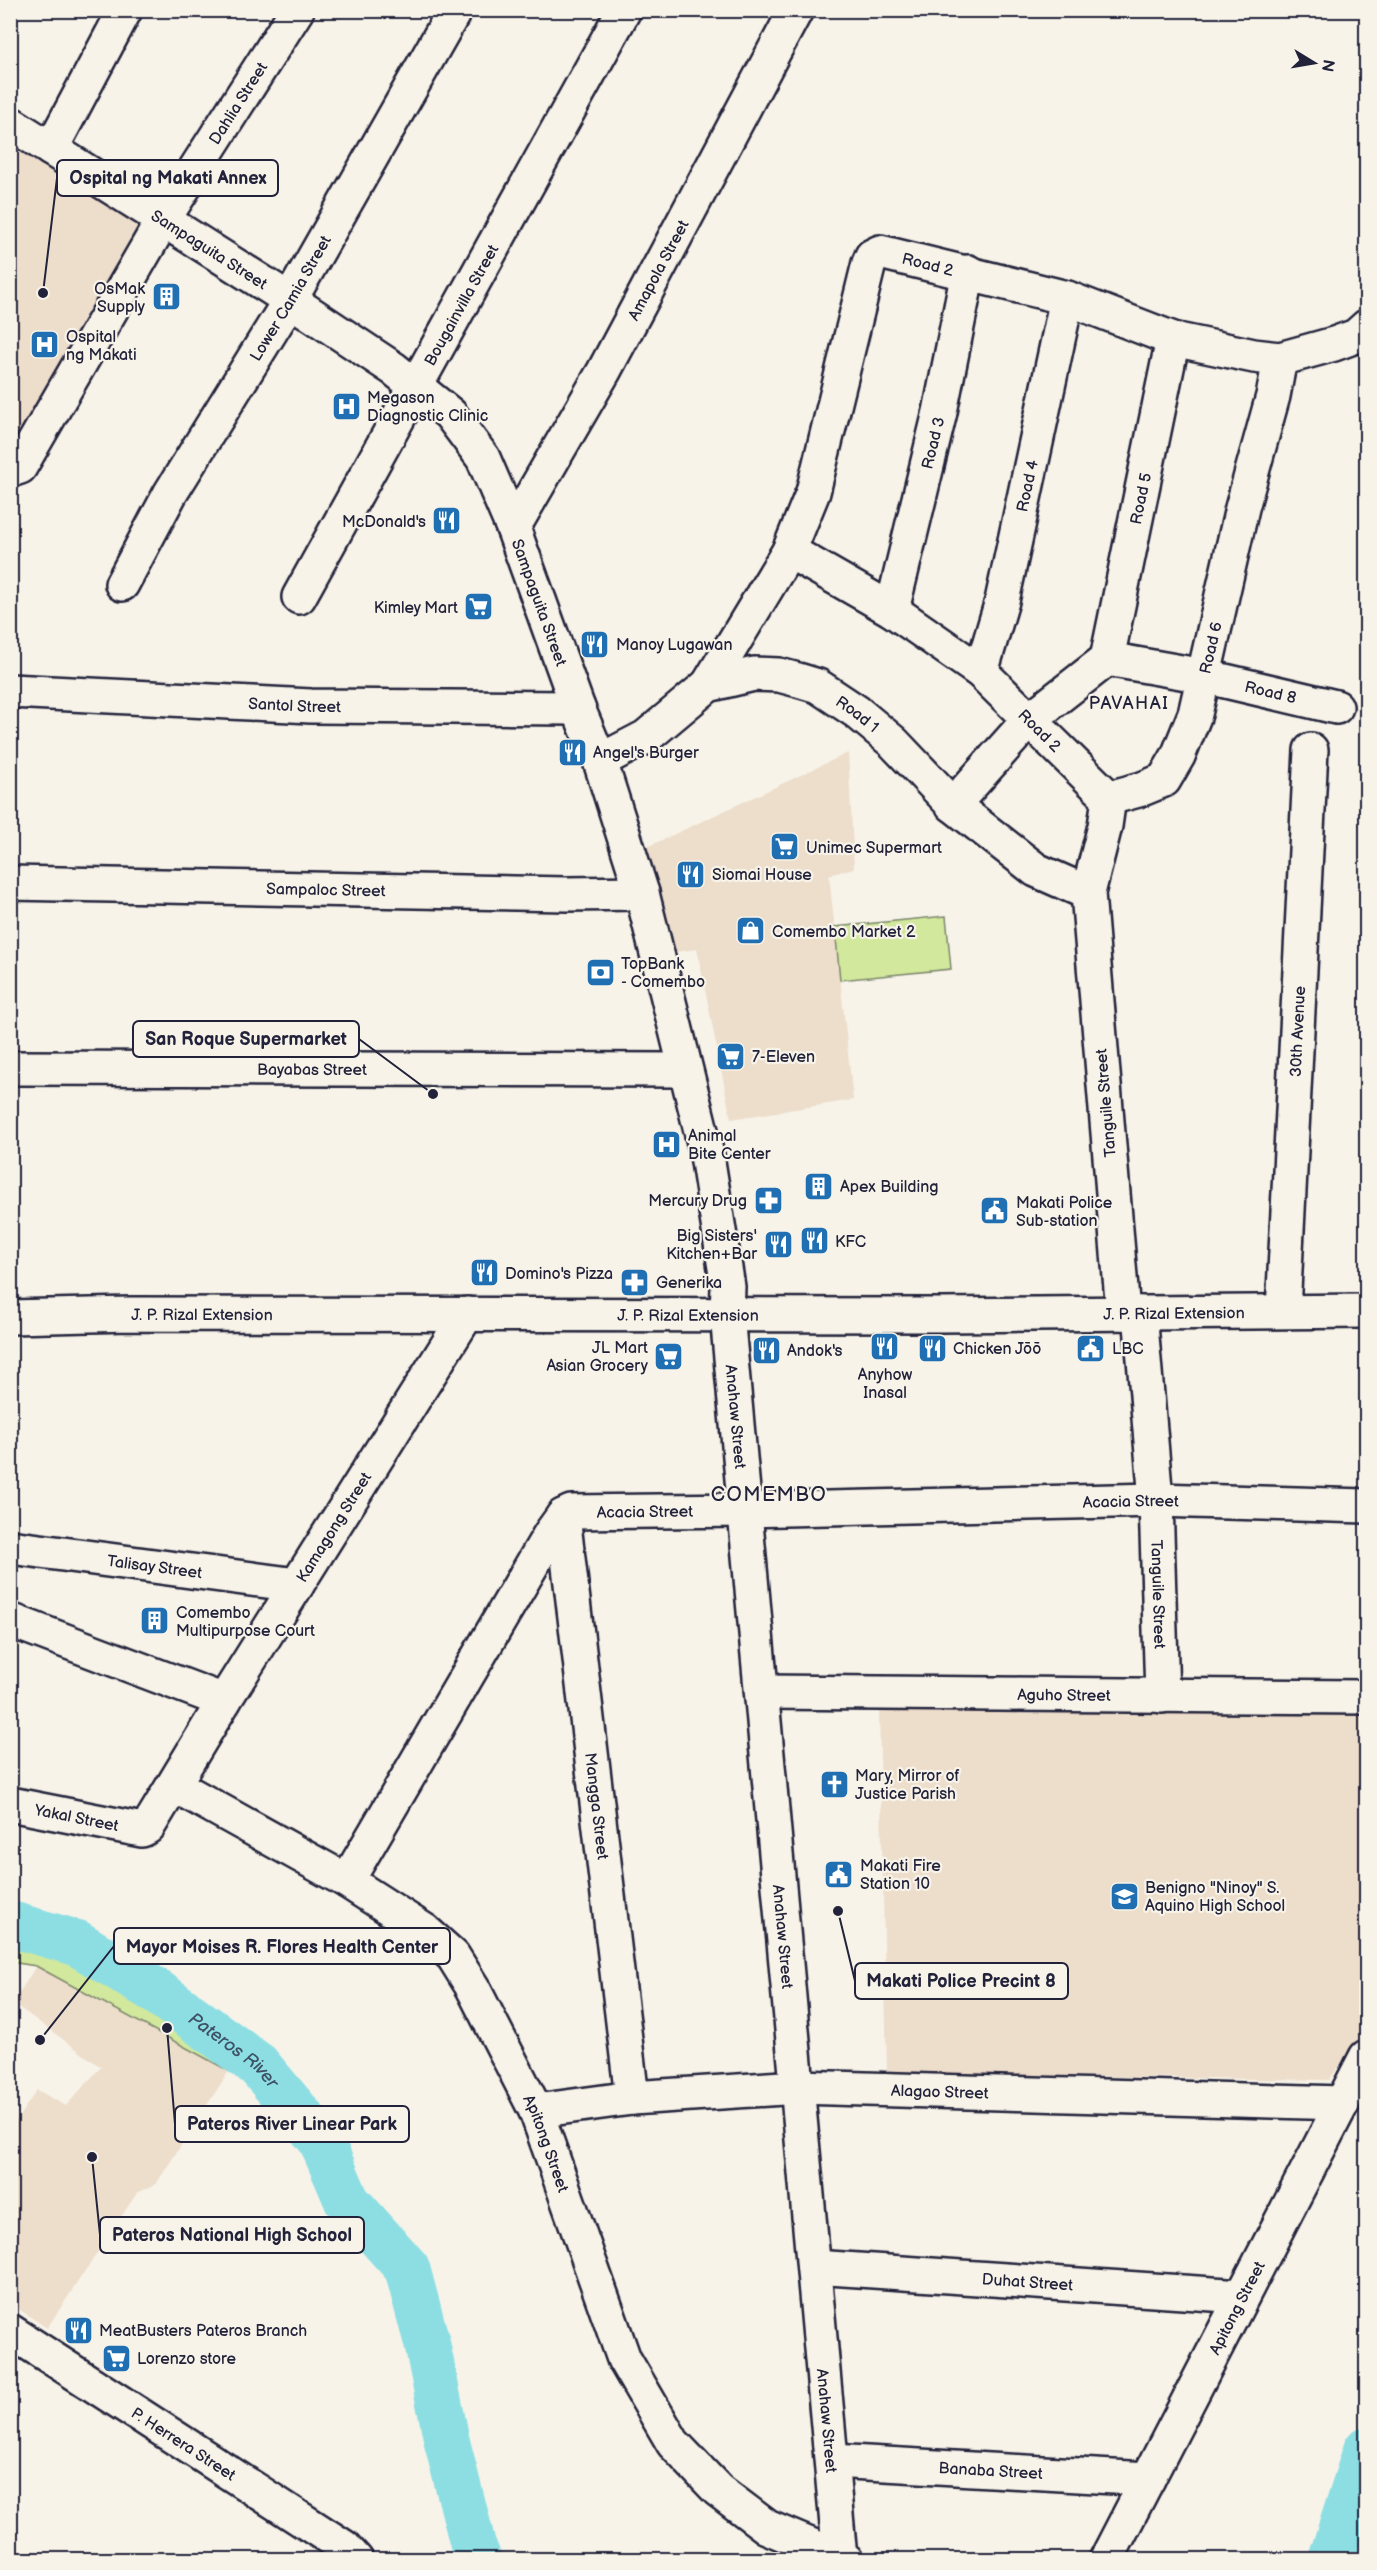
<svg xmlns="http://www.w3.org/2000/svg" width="1377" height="2570" font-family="'Balsamiq Sans',sans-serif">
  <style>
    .built { fill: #edddcb }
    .green { fill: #d2e89c; stroke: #7a856c; stroke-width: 1.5 }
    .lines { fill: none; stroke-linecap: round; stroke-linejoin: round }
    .river { stroke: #8ddee3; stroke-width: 46 }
    .minor-casing { stroke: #22223b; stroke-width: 38 }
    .major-casing { stroke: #22223b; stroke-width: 38 }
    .minor { stroke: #f7f3e8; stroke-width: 33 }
    .major { stroke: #f7f3e8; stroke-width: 33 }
    .labels { text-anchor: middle; stroke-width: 4.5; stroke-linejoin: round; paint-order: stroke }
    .street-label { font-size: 16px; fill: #22223b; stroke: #f7f3e8 }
    .poi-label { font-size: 16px; fill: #22223b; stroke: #f7f3e8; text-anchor: start }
    .neighbourhood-label { font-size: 18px; letter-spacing: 1.5px; fill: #22223b; stroke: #f7f3e8 }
    .water-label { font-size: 18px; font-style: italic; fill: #3d5165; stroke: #f7f3e8 }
    .quarter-label { font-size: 20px; letter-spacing: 1.5px; fill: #22223b; stroke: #f7f3e8 }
    .leader { fill: none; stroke: #22223b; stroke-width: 2 }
    .callout-dot { fill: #22223b; stroke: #f7f3e8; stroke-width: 2 }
    .callout { fill: #f7f3e8; stroke: #22223b; stroke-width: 2 }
    .callout-label { font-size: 18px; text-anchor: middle; font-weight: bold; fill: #22223b }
  </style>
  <rect width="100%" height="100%" fill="#f7f3e8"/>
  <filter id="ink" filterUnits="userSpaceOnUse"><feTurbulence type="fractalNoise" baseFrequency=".0167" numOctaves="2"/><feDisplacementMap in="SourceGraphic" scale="12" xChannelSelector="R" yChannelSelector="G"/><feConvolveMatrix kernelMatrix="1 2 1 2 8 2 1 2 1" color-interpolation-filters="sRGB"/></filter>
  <g filter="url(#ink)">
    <path class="built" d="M 11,142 L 150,228 L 11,461 Z
      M 848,753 L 854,868 L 829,875 L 853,1100 L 731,1119 L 697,949 L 675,952 L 662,913 L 645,848 Z
      M 1366,1706 L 1362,2033 L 1329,2080 L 887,2073 L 879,1709 Z
      M 36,1966 L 229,2071 L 156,2184 L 137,2193 L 47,2328 L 11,2304 L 10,2130 L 37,2090 L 66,2106 L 101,2067 L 13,2003 Z"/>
    <path class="green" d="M 946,916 L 951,969 L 840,980 L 835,927 Z
      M 10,1945 L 55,1948 L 139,2002 L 236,2060 L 229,2071 L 36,1966 L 11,1962 Z"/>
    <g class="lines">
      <g class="river">
        <path id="s1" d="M 10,1924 L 77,1943 L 153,1989 L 258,2065 L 321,2140 L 347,2201 L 407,2268 L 427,2343 L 447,2442 L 473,2545 L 479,2560"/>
        <path d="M 1331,2560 L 1366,2450"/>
      </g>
      <defs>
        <g id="minor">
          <path id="s2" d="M 10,123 L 290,300 L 394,369 L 450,414 L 483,458 L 513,528 L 578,708 L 600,761 L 642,893 L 707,1155 L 728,1287 L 727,1314 L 840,2558"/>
          <path d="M 51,149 L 125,10"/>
          <path id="s3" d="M 10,467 L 14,469 L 20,467 L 163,220 L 297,10"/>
          <path id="s4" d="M 513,528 L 604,371 L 796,10"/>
          <path id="s5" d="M 789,551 L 892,610 L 981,672 L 1109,798"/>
          <path id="s6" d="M 122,584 L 170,494 L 290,300 L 455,10"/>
          <path id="s7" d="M 299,597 L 624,10"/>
          <path id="s8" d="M 892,610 L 940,412 L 968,272"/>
          <path id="s9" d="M 1107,659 L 1173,339"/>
          <path id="s10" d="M 981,672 L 1002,601 L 1067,298"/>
          <path id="s11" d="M 708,685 L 789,551 L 813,492 L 869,263 L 872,256 L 880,252 L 1067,298 L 1173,339 L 1254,356 L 1280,359 L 1334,344 L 1356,336 L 1366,327"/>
          <path id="s12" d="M 10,691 L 311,706 L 578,708"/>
          <path id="s13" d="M 600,761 L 646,737 L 708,685 L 754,674 L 779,675 L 798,680 L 818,686 L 857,712 L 893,742 L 953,805 L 1036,870 L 1088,893"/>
          <path id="s14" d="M 953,805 L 1029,720 L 1107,659 L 1204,676 L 1336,707"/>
          <path id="s15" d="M 10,883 L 567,894 L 642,893"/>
          <path id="s16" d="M 10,1068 L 685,1070"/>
          <path id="s17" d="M 1283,1311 L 1311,750"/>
          <path id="s18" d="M 1123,1313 L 1088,893 L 1105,826 L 1109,798 L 1142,789 L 1164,780 L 1178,756 L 1195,714 L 1242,508 L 1273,396 L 1280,359"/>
          <path id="s19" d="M 1140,1313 L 1156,1500 L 1162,1696"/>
          <path id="s20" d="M 563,1516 L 632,2098"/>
          <path id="s21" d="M 10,1547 L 297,1585"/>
          <path d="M 10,1620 L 224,1701"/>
          <path id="s22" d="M 762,1692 L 1366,1697"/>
          <path id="s23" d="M 174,1785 L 347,1881 L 425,1931 L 453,1956 L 473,1988 L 536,2111 L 624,2359 L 673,2443 L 718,2490 L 767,2527 L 846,2560"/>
          <path id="s24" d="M 10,1804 L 142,1830 L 148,1827 L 224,1701 L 467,1314"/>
          <path id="s25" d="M 347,1881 L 550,1534 L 563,1516 L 571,1512 L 746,1510 L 1156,1500 L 1366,1506"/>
          <path id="s26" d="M 536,2111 L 632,2098 L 798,2087 L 1343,2103"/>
          <path id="s27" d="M 814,2267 L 1242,2296"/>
          <path id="s28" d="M 10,2331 L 344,2547 L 356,2560"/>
          <path id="s29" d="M 832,2461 L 1148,2479"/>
          <path id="s30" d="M 1106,2560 L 1366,2057"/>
        </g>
        <g id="major">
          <path id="s31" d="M 10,1317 L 130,1314 L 941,1315 L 1366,1311"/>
        </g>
      </defs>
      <use href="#minor" class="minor-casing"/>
      <use href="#major" class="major-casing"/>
      <use href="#minor" class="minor"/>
      <use href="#major" class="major"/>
    </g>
  </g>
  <defs>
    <symbol id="building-square" viewBox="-11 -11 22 22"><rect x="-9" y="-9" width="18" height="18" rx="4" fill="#1f6fb2" stroke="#f7f3e8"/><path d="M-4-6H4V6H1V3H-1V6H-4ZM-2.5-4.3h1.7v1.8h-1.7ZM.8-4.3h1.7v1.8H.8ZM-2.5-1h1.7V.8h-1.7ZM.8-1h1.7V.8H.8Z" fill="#fff"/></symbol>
    <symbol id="hospital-square" viewBox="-11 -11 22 22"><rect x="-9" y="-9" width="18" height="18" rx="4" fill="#1f6fb2" stroke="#f7f3e8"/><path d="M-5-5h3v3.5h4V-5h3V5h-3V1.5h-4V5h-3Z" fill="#fff"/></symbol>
    <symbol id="restaurant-square" viewBox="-11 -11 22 22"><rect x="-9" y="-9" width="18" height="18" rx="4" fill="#1f6fb2" stroke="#f7f3e8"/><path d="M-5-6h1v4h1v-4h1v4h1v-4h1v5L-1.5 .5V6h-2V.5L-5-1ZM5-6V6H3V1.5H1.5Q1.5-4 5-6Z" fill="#fff"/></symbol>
    <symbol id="supermarket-square" viewBox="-11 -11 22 22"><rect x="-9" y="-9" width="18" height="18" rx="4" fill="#1f6fb2" stroke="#f7f3e8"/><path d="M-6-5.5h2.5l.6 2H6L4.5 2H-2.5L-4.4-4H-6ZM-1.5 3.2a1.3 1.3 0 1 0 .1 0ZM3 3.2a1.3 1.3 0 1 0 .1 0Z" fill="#fff"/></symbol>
    <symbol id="shop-square" viewBox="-11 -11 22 22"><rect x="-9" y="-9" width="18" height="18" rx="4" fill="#1f6fb2" stroke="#f7f3e8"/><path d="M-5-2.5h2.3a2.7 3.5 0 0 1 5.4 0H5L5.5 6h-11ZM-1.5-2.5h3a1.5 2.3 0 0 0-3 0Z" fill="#fff"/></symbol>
    <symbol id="bank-square" viewBox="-11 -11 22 22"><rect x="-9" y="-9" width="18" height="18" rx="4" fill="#1f6fb2" stroke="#f7f3e8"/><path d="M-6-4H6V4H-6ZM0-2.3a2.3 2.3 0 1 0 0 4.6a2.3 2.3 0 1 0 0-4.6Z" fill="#fff"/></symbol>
    <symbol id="pharmacy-square" viewBox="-11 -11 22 22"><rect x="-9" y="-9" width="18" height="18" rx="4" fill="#1f6fb2" stroke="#f7f3e8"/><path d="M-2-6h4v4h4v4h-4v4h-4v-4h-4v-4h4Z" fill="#fff"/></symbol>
    <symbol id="civic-square" viewBox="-11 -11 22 22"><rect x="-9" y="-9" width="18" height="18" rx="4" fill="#1f6fb2" stroke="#f7f3e8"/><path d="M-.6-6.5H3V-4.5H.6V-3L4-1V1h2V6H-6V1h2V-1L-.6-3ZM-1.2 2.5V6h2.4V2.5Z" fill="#fff"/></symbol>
    <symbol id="church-square" viewBox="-11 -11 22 22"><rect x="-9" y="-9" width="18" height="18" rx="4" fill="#1f6fb2" stroke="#f7f3e8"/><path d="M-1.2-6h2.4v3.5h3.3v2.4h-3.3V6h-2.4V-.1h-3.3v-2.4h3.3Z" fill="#fff"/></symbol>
    <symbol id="school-square" viewBox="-11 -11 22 22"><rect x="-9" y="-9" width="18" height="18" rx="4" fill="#1f6fb2" stroke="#f7f3e8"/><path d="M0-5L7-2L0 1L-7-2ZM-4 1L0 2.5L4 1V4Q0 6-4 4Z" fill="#fff"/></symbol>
  </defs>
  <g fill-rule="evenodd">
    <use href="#building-square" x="150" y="280" width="33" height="33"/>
    <use href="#hospital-square" x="28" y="328" width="33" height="33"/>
    <use href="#hospital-square" x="330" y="390" width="33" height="33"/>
    <use href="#restaurant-square" x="430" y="504" width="33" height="33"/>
    <use href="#supermarket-square" x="462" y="590" width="33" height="33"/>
    <use href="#restaurant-square" x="578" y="628" width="33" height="33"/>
    <use href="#restaurant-square" x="556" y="736" width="33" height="33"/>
    <use href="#supermarket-square" x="768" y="830" width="33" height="33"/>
    <use href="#restaurant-square" x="674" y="858" width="33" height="33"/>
    <use href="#shop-square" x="734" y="914" width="33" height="33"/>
    <use href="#bank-square" x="584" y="956" width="33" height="33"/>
    <use href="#supermarket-square" x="714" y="1040" width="33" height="33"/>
    <use href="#hospital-square" x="650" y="1128" width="33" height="33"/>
    <use href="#building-square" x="802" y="1170" width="33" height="33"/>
    <use href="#pharmacy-square" x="752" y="1184" width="33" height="33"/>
    <use href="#civic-square" x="978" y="1194" width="33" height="33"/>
    <use href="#restaurant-square" x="798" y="1224" width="33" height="33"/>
    <use href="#restaurant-square" x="762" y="1228" width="33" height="33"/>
    <use href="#restaurant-square" x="468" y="1256" width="33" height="33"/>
    <use href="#pharmacy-square" x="618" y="1266" width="33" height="33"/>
    <use href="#restaurant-square" x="868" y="1330" width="33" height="33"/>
    <use href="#restaurant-square" x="916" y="1332" width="33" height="33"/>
    <use href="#civic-square" x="1074" y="1332" width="33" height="33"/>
    <use href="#restaurant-square" x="750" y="1334" width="33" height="33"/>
    <use href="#supermarket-square" x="652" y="1340" width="33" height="33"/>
    <use href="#building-square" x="138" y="1604" width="33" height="33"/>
    <use href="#church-square" x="818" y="1768" width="33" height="33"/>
    <use href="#civic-square" x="822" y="1858" width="33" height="33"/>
    <use href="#school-square" x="1108" y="1880" width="33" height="33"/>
    <use href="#restaurant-square" x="62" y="2314" width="33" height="33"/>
    <use href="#supermarket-square" x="100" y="2342" width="33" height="33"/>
  </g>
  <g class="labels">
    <g class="street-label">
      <text dy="6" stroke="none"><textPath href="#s3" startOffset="435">Dahlia Street</textPath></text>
      <text dy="6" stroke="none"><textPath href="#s2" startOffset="236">Sampaguita Street</textPath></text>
      <text dy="6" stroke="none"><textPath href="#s11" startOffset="522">Road 2</textPath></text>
      <text dy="6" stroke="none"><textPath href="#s4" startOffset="296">Amapola Street</textPath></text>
      <text dy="6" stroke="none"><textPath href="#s6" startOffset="332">Lower Camia Street</textPath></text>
      <text dy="6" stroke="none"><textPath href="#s7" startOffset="334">Bougainvilla Street</textPath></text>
      <text dy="6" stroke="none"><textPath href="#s8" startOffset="172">Road 3</textPath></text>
      <text dy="6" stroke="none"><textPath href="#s10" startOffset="192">Road 4</textPath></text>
      <text dy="6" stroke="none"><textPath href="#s9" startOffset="164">Road 5</textPath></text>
      <text dy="6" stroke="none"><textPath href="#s2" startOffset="738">Sampaguita Street</textPath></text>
      <text dy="6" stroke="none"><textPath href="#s18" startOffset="718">Road 6</textPath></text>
      <text dy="6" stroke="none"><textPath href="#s14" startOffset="380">Road 8</textPath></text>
      <text dy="6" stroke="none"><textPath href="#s12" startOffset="285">Santol Street</textPath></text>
      <text dy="6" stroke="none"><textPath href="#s13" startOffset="294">Road 1</textPath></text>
      <text dy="6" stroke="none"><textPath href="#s5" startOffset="310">Road 2</textPath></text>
      <text dy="6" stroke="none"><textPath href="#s15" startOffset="316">Sampaloc Street</textPath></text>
      <text dy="6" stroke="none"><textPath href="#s17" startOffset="280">30th Avenue</textPath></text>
      <text dy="6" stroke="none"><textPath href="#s16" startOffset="302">Bayabas Street</textPath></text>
      <text transform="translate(1105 1103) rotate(-95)" y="6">Tanguile Street</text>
      <text dy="6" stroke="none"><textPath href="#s31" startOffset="1164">J. P. Rizal Extension</textPath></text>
      <text dy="6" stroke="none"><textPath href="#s31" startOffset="192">J. P. Rizal Extension</textPath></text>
      <text dy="6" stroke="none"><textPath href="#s31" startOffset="678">J. P. Rizal Extension</textPath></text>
      <text dy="6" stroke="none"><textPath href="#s2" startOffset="1580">Anahaw Street</textPath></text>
      <text dy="6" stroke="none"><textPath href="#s25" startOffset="993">Acacia Street</textPath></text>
      <text dy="6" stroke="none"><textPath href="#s25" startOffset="507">Acacia Street</textPath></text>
      <text dy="6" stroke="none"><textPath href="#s24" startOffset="494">Kamagong Street</textPath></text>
      <text dy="6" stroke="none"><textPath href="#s21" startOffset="146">Talisay Street</textPath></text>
      <text dy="6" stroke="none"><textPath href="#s19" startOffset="282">Tanguile Street</textPath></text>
      <text dy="6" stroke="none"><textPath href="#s22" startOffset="302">Aguho Street</textPath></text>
      <text dy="6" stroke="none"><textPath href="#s20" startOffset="292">Mangga Street</textPath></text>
      <text dy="6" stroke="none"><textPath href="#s24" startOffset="68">Yakal Street</textPath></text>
      <text dy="6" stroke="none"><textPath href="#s2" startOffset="2102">Anahaw Street</textPath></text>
      <text dy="6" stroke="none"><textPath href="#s26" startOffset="405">Alagao Street</textPath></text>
      <text dy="6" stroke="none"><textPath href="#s23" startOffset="538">Apitong Street</textPath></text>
      <text dy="6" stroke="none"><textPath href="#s27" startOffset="214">Duhat Street</textPath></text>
      <text dy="6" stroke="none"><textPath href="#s30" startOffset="284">Apitong Street</textPath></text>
      <text dy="6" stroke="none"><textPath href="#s2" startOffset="2588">Anahaw Street</textPath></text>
      <text dy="6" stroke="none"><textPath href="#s28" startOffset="207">P. Herrera Street</textPath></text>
      <text dy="6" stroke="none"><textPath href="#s29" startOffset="159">Banaba Street</textPath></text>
    </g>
    <g class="poi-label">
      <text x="145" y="294" text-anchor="end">OsMak<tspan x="145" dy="18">Supply</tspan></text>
      <text x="66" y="342">Ospital<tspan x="66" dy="18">ng Makati</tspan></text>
      <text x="367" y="403">Megason<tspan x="367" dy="18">Diagnostic Clinic</tspan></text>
      <text x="426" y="527" text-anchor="end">McDonald's</text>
      <text x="458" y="613" text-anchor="end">Kimley Mart</text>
      <text x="616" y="650">Manoy Lugawan</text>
      <text x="593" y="758">Angel's Burger</text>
      <text x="806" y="853">Unimec Supermart</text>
      <text x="712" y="880">Siomai House</text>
      <text x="772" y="937">Comembo Market 2</text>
      <text x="621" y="969">TopBank<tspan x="621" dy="18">- Comembo</tspan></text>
      <text x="752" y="1062">7-Eleven</text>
      <text x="688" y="1141">Animal<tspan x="688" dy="18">Bite Center</tspan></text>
      <text x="840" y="1192">Apex Building</text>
      <text x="747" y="1206" text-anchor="end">Mercury Drug</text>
      <text x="1016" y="1208">Makati Police<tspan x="1016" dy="18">Sub-station</tspan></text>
      <text x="757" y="1241" text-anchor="end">Big Sisters'<tspan x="757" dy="18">Kitchen+Bar</tspan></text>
      <text x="835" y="1247">KFC</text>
      <text x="505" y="1279">Domino's Pizza</text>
      <text x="656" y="1288">Generika</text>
      <text x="648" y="1353" text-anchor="end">JL Mart<tspan x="648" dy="18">Asian Grocery</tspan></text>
      <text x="953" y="1354">Chicken Jōō</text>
      <text x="1112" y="1354">LBC</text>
      <text x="787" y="1356">Andok's</text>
      <text x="885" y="1380" text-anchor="middle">Anyhow<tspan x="885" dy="18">Inasal</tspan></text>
      <text x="176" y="1618">Comembo<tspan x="176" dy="18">Multipurpose Court</tspan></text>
      <text x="855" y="1781">Mary, Mirror of<tspan x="855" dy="18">Justice Parish</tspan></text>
      <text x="860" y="1871">Makati Fire<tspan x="860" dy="18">Station 10</tspan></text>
      <text x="1145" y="1893">Benigno "Ninoy" S.<tspan x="1145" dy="18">Aquino High School</tspan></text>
      <text x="99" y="2336">MeatBusters Pateros Branch</text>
      <text x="137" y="2364">Lorenzo store</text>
    </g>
    <g class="neighbourhood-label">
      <text x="1129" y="709">PAVAHAI</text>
    </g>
    <g class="water-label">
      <text dy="6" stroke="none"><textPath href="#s1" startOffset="260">Pateros River</textPath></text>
    </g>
    <g class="quarter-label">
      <text x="769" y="1501">COMEMBO</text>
    </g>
  </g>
  <path class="leader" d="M43 293L57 178M433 1094L359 1039M40 2040L114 1946M838 1911L855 1981M167 2028L175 2124M92 2157L100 2235"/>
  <g class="callout-dot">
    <circle cx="43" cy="293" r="6"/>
    <circle cx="433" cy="1094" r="6"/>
    <circle cx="40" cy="2040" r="6"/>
    <circle cx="838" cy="1911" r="6"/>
    <circle cx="167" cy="2028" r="6"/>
    <circle cx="92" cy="2157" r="6"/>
  </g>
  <g class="callout">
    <rect x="57" y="160" width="221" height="36" rx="6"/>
    <rect x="133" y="1021" width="226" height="36" rx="6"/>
    <rect x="114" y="1928" width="336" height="36" rx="6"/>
    <rect x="855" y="1963" width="213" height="36" rx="6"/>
    <rect x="175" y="2106" width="234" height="36" rx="6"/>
    <rect x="100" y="2217" width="264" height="36" rx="6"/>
  </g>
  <g class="callout-label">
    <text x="168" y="184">Ospital ng Makati Annex</text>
    <text x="246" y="1045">San Roque Supermarket</text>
    <text x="282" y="1953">Mayor Moises R. Flores Health Center</text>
    <text x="961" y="1987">Makati Police Precint 8</text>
    <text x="292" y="2130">Pateros River Linear Park</text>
    <text x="232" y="2241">Pateros National High School</text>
  </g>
  <rect width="1377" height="2570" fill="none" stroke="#f7f3e8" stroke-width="36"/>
  <rect x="18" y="18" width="1341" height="2534" fill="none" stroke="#22223b" stroke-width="2" filter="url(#ink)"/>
  <g transform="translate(1314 63) rotate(101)" stroke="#f7f3e8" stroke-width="4.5" paint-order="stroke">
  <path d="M0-4.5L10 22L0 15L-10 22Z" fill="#22223b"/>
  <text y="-9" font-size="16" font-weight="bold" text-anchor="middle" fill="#22223b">N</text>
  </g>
</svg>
